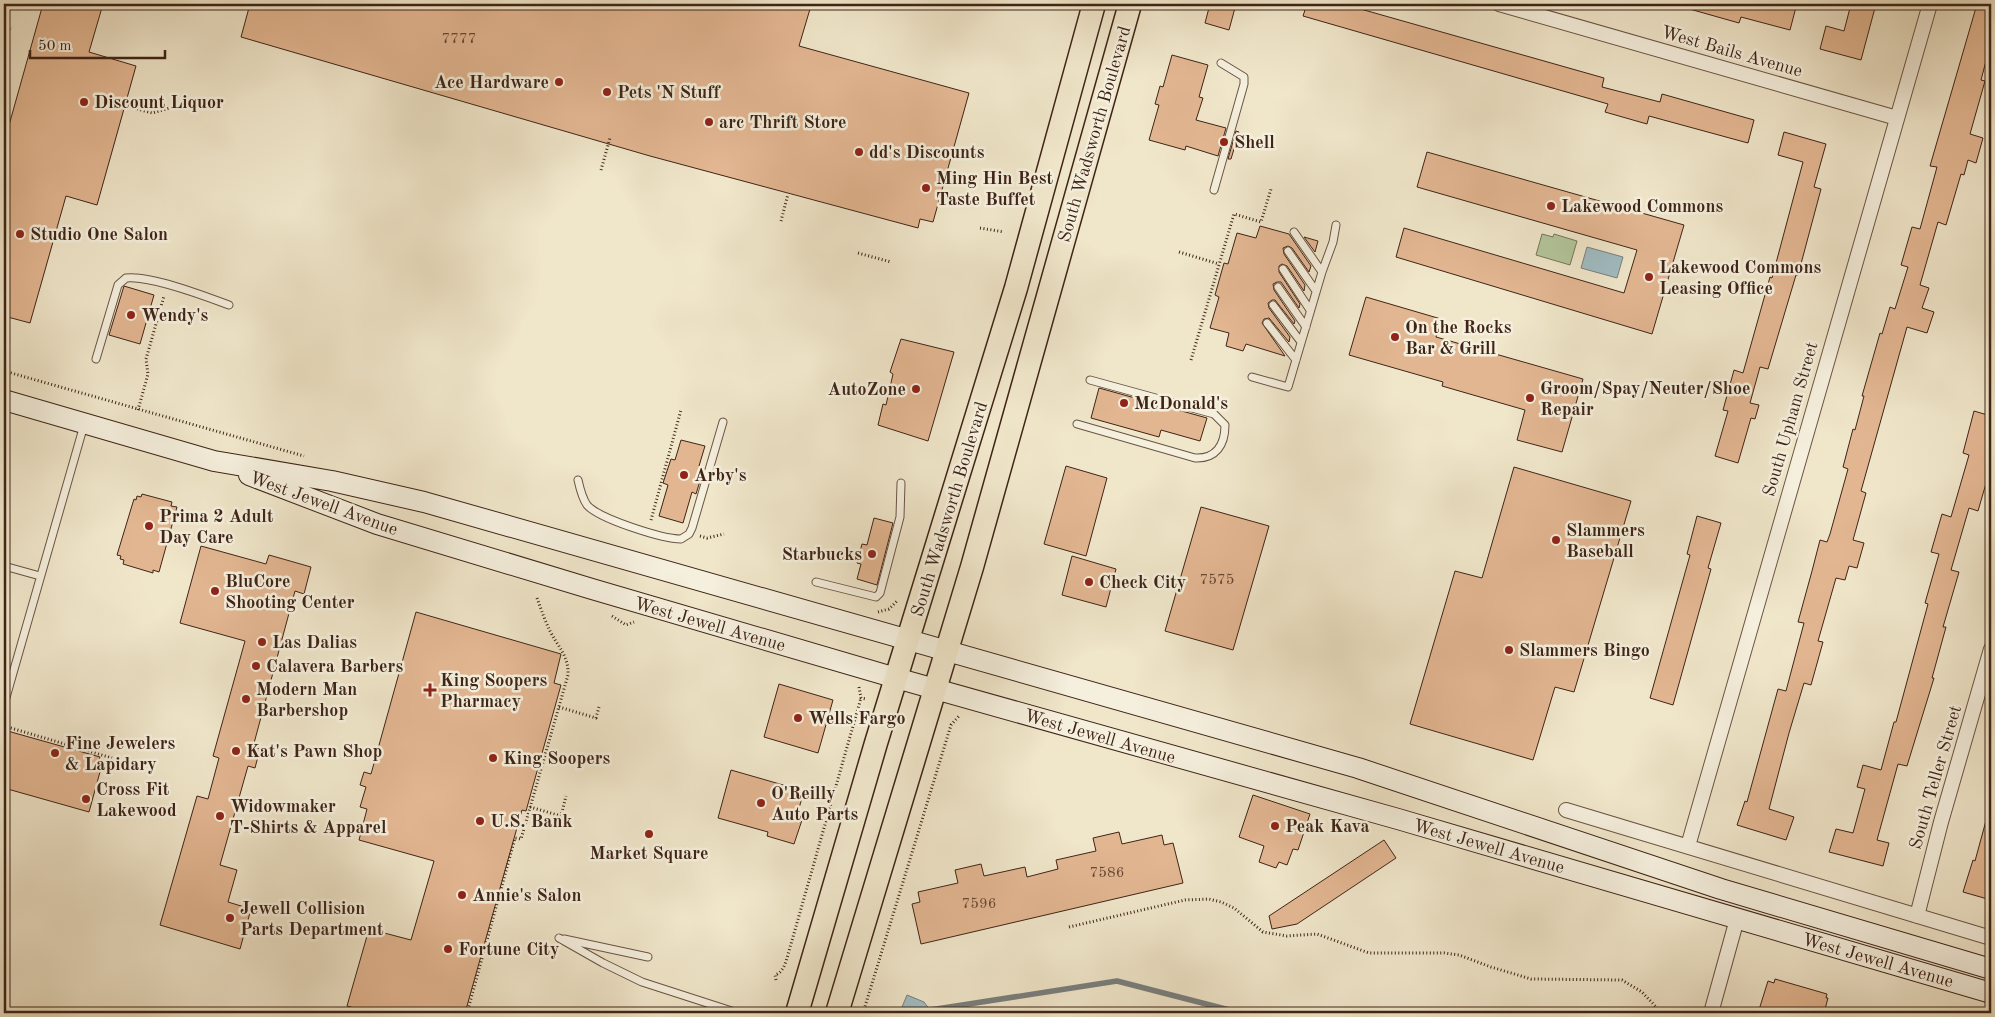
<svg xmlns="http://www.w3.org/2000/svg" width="1995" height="1017" font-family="'Old Standard TT',serif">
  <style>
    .green { fill: #b3c69c; stroke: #78755a }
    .water { fill: #a0bcc2; stroke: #797f7e }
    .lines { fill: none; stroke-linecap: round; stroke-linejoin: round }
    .stream { stroke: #797f7e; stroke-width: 5.5 }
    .building { fill: #e2b691; stroke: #3e2417 }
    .lane-casing { stroke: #6a5444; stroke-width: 9 }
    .street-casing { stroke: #6a5444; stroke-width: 16 }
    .secondary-casing { stroke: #3e2417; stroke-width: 22 }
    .primary-casing { stroke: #3e2417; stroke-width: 25 }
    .path { stroke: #3e2417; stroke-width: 3; stroke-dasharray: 1 2.5; stroke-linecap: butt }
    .lane { stroke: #f5efdd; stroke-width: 7 }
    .street { stroke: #f5efdd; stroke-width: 14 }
    .secondary { stroke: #f5efdd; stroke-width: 20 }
    .primary { stroke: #f0e6ca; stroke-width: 22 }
    .poi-dot { fill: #8f2418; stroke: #f5efdd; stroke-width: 2 }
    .labels { text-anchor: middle; stroke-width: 5; stroke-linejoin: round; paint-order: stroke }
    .number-label { font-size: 15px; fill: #674836 }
    .street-label { font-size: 18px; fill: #3e2417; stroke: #f5efdd }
    .poi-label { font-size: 18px; font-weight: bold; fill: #3e2417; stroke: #f5efdd; text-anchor: start }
  </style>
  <rect width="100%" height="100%" fill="#f0e6ca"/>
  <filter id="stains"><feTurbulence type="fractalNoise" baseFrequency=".004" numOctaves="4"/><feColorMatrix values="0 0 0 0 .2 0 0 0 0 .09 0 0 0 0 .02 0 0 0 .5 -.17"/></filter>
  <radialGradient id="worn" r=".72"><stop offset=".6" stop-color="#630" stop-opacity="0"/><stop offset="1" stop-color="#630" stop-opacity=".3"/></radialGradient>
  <path class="green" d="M 1542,234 L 1553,237 L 1554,234 L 1577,241 L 1570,265 L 1536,255 Z"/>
  <path class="water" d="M 1587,247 L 1623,257 L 1617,278 L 1581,268 Z
    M 907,995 L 924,1002 L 930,1010 L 913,1013 L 902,1007 Z"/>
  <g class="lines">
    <path class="stream" d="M 930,1010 L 1117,981 L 1241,1013"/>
  </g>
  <path class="building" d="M 43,4 L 103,4 L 89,52 L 136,66 L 97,205 L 66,196 L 30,323 L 4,316 L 4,143 Z
    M 250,4 L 791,4 L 810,9 L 799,46 L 969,93 L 933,222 L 920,219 L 918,228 L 650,156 L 241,37 Z
    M 1210,4 L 1236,4 L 1229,30 L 1205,23 Z
    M 1307,4 L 1351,4 L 1350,6 L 1604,78 L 1602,87 L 1660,102 L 1662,94 L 1754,120 L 1748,143 L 1649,116 L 1647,124 L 1605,112 L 1608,104 L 1303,16 Z
    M 1687,4 L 1783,4 L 1796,7 L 1790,30 L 1741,17 L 1739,23 L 1686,8 Z
    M 1851,4 L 1876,4 L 1861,60 L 1820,49 L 1826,26 L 1844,31 Z
    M 1977,4 L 1991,4 L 1991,42 L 1981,80 L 1985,81 L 1970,134 L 1983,138 L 1976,163 L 1968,160 L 1964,175 L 1961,174 L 1946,225 L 1938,222 L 1920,285 L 1929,288 L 1922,308 L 1934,312 L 1927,333 L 1907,327 L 1861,491 L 1866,493 L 1853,540 L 1864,543 L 1857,568 L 1849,566 L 1845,580 L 1836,578 L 1818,641 L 1823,642 L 1811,685 L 1804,683 L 1789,733 L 1769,809 L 1794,817 L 1786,840 L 1737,825 L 1745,801 L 1747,802 L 1778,689 L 1786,691 L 1804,623 L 1798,622 L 1812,571 L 1820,540 L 1827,542 L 1830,534 L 1848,469 L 1843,467 L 1853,429 L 1855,430 L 1864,396 L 1862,396 L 1880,333 L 1882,334 L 1890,307 L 1895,309 L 1908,267 L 1901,265 L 1912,227 L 1920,229 L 1937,167 L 1930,166 Z
    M 1172,55 L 1208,65 L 1199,97 L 1203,98 L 1196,120 L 1226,128 L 1218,156 L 1186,146 L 1185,150 L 1149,140 L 1159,105 L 1155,104 L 1160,86 L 1163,87 Z
    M 1236,131 L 1239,132 L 1231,159 L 1228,159 Z
    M 1784,132 L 1826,144 L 1814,187 L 1821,189 L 1798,275 L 1796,275 L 1768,369 L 1760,367 L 1750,403 L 1759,405 L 1755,419 L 1751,418 L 1738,463 L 1715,456 L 1728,411 L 1723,410 L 1734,370 L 1743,373 L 1770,277 L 1772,278 L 1803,162 L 1778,155 Z
    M 1427,152 L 1684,225 L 1652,334 L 1396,257 L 1404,228 L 1624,293 L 1637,250 L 1417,187 Z
    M 1260,226 L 1289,234 L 1311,266 L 1309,272 L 1292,248 L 1288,246 L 1283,248 L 1284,254 L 1305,285 L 1304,291 L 1287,266 L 1282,264 L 1279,266 L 1279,272 L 1300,304 L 1299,308 L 1281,282 L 1277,282 L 1273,284 L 1274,290 L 1295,321 L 1294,324 L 1275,300 L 1272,300 L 1268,303 L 1269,308 L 1290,337 L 1289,342 L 1269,318 L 1264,319 L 1262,323 L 1285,356 L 1246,344 L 1243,351 L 1226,346 L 1229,333 L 1210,328 L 1219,297 L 1215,295 L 1224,263 L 1228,264 L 1237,233 L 1256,238 Z
    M 1304,237 L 1318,241 L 1315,252 Z
    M 124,286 L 154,295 L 140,344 L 109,335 Z
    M 1366,297 L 1441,319 L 1436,337 L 1583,379 L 1562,452 L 1517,440 L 1525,410 L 1442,386 L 1443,382 L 1349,355 Z
    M 901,339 L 954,352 L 928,441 L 878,425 L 883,404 L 886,405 L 893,374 L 890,372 Z
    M 1099,388 L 1207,418 L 1200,441 L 1161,430 L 1159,437 L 1091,418 Z
    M 1974,411 L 1991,416 L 1991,452 L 1986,472 L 1989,473 L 1978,511 L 1969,508 L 1951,570 L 1959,572 L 1943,627 L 1946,627 L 1932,678 L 1934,678 L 1907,766 L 1898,764 L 1877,840 L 1889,843 L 1883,866 L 1829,852 L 1836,829 L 1853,833 L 1865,789 L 1857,787 L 1863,765 L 1881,770 L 1894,722 L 1896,722 L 1928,604 L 1925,603 L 1939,554 L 1931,552 L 1942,514 L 1951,517 L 1969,455 L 1963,453 Z
    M 681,440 L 705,446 L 699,466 L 704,468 L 696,494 L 692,492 L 683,523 L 659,516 L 668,485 L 663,483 L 671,459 L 675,460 Z
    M 1066,466 L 1107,478 L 1086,556 L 1044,544 Z
    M 1514,467 L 1631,501 L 1574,692 L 1555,687 L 1533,760 L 1410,724 L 1455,571 L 1482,578 Z
    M 142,494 L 172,502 L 171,506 L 177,507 L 159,572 L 153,570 L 153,573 L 123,564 L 124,560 L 120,559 L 121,556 L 117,555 L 134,499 L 136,500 L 137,496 L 141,497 Z
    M 1201,507 L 1269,526 L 1233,650 L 1165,631 Z
    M 1697,516 L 1721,523 L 1708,568 L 1711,569 L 1673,705 L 1650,698 L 1690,555 L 1687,554 Z
    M 874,518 L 893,523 L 877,585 L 857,579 L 861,564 L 857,563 L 862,544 L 867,545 Z
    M 201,546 L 266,564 L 269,555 L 311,567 L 304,594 L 295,591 L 253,747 L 260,749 L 255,768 L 248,766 L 220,865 L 237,870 L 228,902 L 251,909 L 240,949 L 160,925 L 197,796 L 208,799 L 219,758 L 213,756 L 245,641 L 180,623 Z
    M 1072,556 L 1116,569 L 1106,607 L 1062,595 Z
    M 416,612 L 561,654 L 554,683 L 561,685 L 526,811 L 522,810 L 465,1013 L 373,1013 L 347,1006 L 369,929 L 411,940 L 434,861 L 359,840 L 367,809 L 360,807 L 366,787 L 360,785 L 364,772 L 371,774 Z
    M 779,684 L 833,700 L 818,753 L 764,737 Z
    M 4,730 L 100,757 L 99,760 L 103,761 L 89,812 L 4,788 Z
    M 731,770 L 804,791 L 797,815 L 803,817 L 794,844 L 767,836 L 768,832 L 718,818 Z
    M 1253,795 L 1310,814 L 1298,850 L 1293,849 L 1287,865 L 1279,862 L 1276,868 L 1259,862 L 1264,846 L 1239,837 Z
    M 1987,817 L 1991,818 L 1991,900 L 1963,892 L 1973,860 L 1975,861 Z
    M 1119,832 L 1122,844 L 1162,835 L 1164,845 L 1173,843 L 1183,883 L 921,944 L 912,904 L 920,902 L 918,892 L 958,883 L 955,870 L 981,864 L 984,876 L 1025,867 L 1027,877 L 1058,869 L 1056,860 L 1096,851 L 1093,838 Z
    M 1384,840 L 1396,858 L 1297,924 L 1272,929 L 1269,916 Z
    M 1775,979 L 1827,994 L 1826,998 L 1828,998 L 1824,1013 L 1758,1013 L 1768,981 L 1774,983 Z"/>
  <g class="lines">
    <defs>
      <path id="lane" d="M 1214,190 L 1244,84 L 1244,77 L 1221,63
        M 1294,232 L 1322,272
        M 1288,251 L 1316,291
        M 1283,269 L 1310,310
        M 1278,287 L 1306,327
        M 1273,305 L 1301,342
        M 1267,323 L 1296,360
        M 96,359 L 118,285 L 126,278 C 150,275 205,296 229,305
        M 1252,377 L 1288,387 L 1322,272 L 1333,242 L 1336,225
        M 1077,424 L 1195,458 C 1216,459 1225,445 1225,425 L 1214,414 L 1090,380
        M 578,480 C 580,489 582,498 587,505 C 599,519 663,539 681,539 L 689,534 L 692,528 L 723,422
        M 4,566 L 40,576
        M 816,582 L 876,597 L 880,593 L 900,517 L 901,483
        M 5,701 L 84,425
        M 559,938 L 603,963 L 642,982 L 738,1013
        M 564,939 L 648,957"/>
      <path id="street" d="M 1499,4 L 1897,118
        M 1566,810 L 1991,938
        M 1688,846 L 1930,4
        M 1917,916 L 1941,822 L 1991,649
        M 1711,1013 L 1737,919"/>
      <path id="secondary" d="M 4,400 L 214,461 L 332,481 L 424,502 L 1358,768 L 1721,889 L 1991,969
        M 249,475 L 377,524 L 592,589 L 896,678 L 1398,819 L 1991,993"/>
      <path id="primary" d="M 797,1013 L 876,743 L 1016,288 L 1094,4
        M 837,1013 L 972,567 L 1130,4"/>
    </defs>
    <use href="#lane" class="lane-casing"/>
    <use href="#street" class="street-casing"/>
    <use href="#secondary" class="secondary-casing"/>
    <use href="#primary" class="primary-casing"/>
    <path class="path" d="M 4,27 L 11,29
      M 127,106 L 152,113 L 177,106
      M 601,170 L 610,138
      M 781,221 L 788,194
      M 980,228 L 1004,232
      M 1179,252 L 1219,264
      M 858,253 L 891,262
      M 1191,360 L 1234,214 L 1261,222 L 1271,189
      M 4,371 L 304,456
      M 138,410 L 148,374 L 146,359 L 164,296
      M 651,520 L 681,410
      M 700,536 L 707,538 L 724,534
      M 878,612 L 889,609 L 897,601
      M 612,616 L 626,625 L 634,622
      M 859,687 L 861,698 L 866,699
      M 559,707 L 596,718 L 599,707
      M 4,726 L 112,758
      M 530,807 L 561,816 L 566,796
      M 1069,927 L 1185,900 L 1209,899 L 1221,902 L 1234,908 L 1263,932 L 1287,936 L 1317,934 L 1369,953 L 1444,953 L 1459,955 L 1491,967 L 1531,979 L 1622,980 L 1642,992 L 1657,1008 L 1669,1013
      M 776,980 L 775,975 C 782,973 785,965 787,958 L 861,698
      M 467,1012 L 491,1009 L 504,1013
      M 467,1013 L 515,838 L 521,839 L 568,675 C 569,656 558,647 550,631 C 545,621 541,609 537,598
      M 863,1013 L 951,725 L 959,716"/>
    <use href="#lane" class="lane"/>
    <use href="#street" class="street"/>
    <use href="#secondary" class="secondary"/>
    <use href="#primary" class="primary"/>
  </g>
  <g class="poi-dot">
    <circle cx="559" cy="82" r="5"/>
    <circle cx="607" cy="92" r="5"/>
    <circle cx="84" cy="102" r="5"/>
    <circle cx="709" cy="122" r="5"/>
    <circle cx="1224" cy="142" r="5"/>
    <circle cx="859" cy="152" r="5"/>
    <circle cx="926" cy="188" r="5"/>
    <circle cx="1551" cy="206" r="5"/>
    <circle cx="20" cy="234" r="5"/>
    <circle cx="1649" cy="277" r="5"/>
    <circle cx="131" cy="315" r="5"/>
    <circle cx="1395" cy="337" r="5"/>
    <circle cx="916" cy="389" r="5"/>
    <circle cx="1530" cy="398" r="5"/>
    <circle cx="1124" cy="403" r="5"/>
    <circle cx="684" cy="475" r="5"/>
    <circle cx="149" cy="526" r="5"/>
    <circle cx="1556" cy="540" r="5"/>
    <circle cx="872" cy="554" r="5"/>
    <circle cx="1089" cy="582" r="5"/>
    <circle cx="215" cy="591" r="5"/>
    <circle cx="262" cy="642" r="5"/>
    <circle cx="1509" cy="650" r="5"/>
    <circle cx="256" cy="666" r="5"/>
    <path d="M427.5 682.5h5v5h5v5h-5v5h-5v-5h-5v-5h5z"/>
    <circle cx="246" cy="699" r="5"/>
    <circle cx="798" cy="718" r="5"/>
    <circle cx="236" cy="751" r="5"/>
    <circle cx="55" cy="753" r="5"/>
    <circle cx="493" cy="758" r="5"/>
    <circle cx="86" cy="799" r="5"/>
    <circle cx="761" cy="803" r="5"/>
    <circle cx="220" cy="816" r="5"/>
    <circle cx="480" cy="821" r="5"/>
    <circle cx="1275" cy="826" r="5"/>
    <circle cx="649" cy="834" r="5"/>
    <circle cx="462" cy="895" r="5"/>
    <circle cx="230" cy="918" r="5"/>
    <circle cx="448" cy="949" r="5"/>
  </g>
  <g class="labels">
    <g class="number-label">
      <text x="459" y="43">7777</text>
      <text x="1217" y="584">7575</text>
      <text x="1107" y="877">7586</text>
      <text x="979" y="908">7596</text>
    </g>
    <g class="street-label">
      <text transform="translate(1732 51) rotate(16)" y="6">West Bails Avenue</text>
      <text transform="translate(1094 134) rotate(-74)" y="6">South Wadsworth Boulevard</text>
      <text transform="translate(1790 419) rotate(-74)" y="6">South Upham Street</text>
      <text transform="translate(324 503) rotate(20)" y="6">West Jewell Avenue</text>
      <text transform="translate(949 509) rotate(-73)" y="6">South Wadsworth Boulevard</text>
      <text transform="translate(710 624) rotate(16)" y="6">West Jewell Avenue</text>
      <text transform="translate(1100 736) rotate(16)" y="6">West Jewell Avenue</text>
      <text transform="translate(1935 777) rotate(-74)" y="6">South Teller Street</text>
      <text transform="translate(1489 846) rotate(16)" y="6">West Jewell Avenue</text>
      <text transform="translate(1878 960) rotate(16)" y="6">West Jewell Avenue</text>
    </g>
    <g class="poi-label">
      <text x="549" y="88" text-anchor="end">Ace Hardware</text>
      <text x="617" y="98">Pets 'N Stuff</text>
      <text x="94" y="108">Discount Liquor</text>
      <text x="719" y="128">arc Thrift Store</text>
      <text x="1234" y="148">Shell</text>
      <text x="869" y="158">dd's Discounts</text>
      <text x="936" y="184">Ming Hin Best<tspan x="936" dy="21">Taste Buffet</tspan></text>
      <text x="1561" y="212">Lakewood Commons</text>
      <text x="30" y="240">Studio One Salon</text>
      <text x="1659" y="273">Lakewood Commons<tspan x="1659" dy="21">Leasing Office</tspan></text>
      <text x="141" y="321">Wendy's</text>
      <text x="1405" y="333">On the Rocks<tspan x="1405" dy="21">Bar &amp; Grill</tspan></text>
      <text x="1540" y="394">Groom/Spay/Neuter/Shoe<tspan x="1540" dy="21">Repair</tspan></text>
      <text x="906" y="395" text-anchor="end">AutoZone</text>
      <text x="1134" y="409">McDonald's</text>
      <text x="694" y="481">Arby's</text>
      <text x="159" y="522">Prima 2 Adult<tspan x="159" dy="21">Day Care</tspan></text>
      <text x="1566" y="536">Slammers<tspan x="1566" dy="21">Baseball</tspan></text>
      <text x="862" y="560" text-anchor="end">Starbucks</text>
      <text x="225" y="587">BluCore<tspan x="225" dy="21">Shooting Center</tspan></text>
      <text x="1099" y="588">Check City</text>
      <text x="272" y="648">Las Dalias</text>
      <text x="1519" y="656">Slammers Bingo</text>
      <text x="266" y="672">Calavera Barbers</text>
      <text x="440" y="686">King Soopers<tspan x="440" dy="21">Pharmacy</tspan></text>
      <text x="256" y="695">Modern Man<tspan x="256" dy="21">Barbershop</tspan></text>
      <text x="808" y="724">Wells Fargo</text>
      <text x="65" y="749">Fine Jewelers<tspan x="65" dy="21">&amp; Lapidary</tspan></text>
      <text x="246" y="757">Kat's Pawn Shop</text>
      <text x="503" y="764">King Soopers</text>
      <text x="96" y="795">Cross Fit<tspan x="96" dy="21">Lakewood</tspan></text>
      <text x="771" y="799">O'Reilly<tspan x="771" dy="21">Auto Parts</tspan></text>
      <text x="230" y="812">Widowmaker<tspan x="230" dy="21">T-Shirts &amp; Apparel</tspan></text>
      <text x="490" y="827">U.S. Bank</text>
      <text x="1285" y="832">Peak Kava</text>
      <text x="649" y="859" text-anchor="middle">Market Square</text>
      <text x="472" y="901">Annie's Salon</text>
      <text x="240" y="914">Jewell Collision<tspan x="240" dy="21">Parts Department</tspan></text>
      <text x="458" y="955">Fortune City</text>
    </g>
  </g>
  <rect width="1995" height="1017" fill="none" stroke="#f0e6ca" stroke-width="20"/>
  <rect x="5" y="5" width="1985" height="1007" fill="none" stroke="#3e2417" stroke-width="2.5"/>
  <rect x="10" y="10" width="1975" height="997" fill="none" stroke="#3e2417"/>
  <path d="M30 50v8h135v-8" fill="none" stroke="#3e2417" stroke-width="2.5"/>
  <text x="38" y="50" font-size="15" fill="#3e2417" stroke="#f5efdd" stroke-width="4" paint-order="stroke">50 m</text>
  <rect width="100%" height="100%" filter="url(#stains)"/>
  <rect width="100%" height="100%" fill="url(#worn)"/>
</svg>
